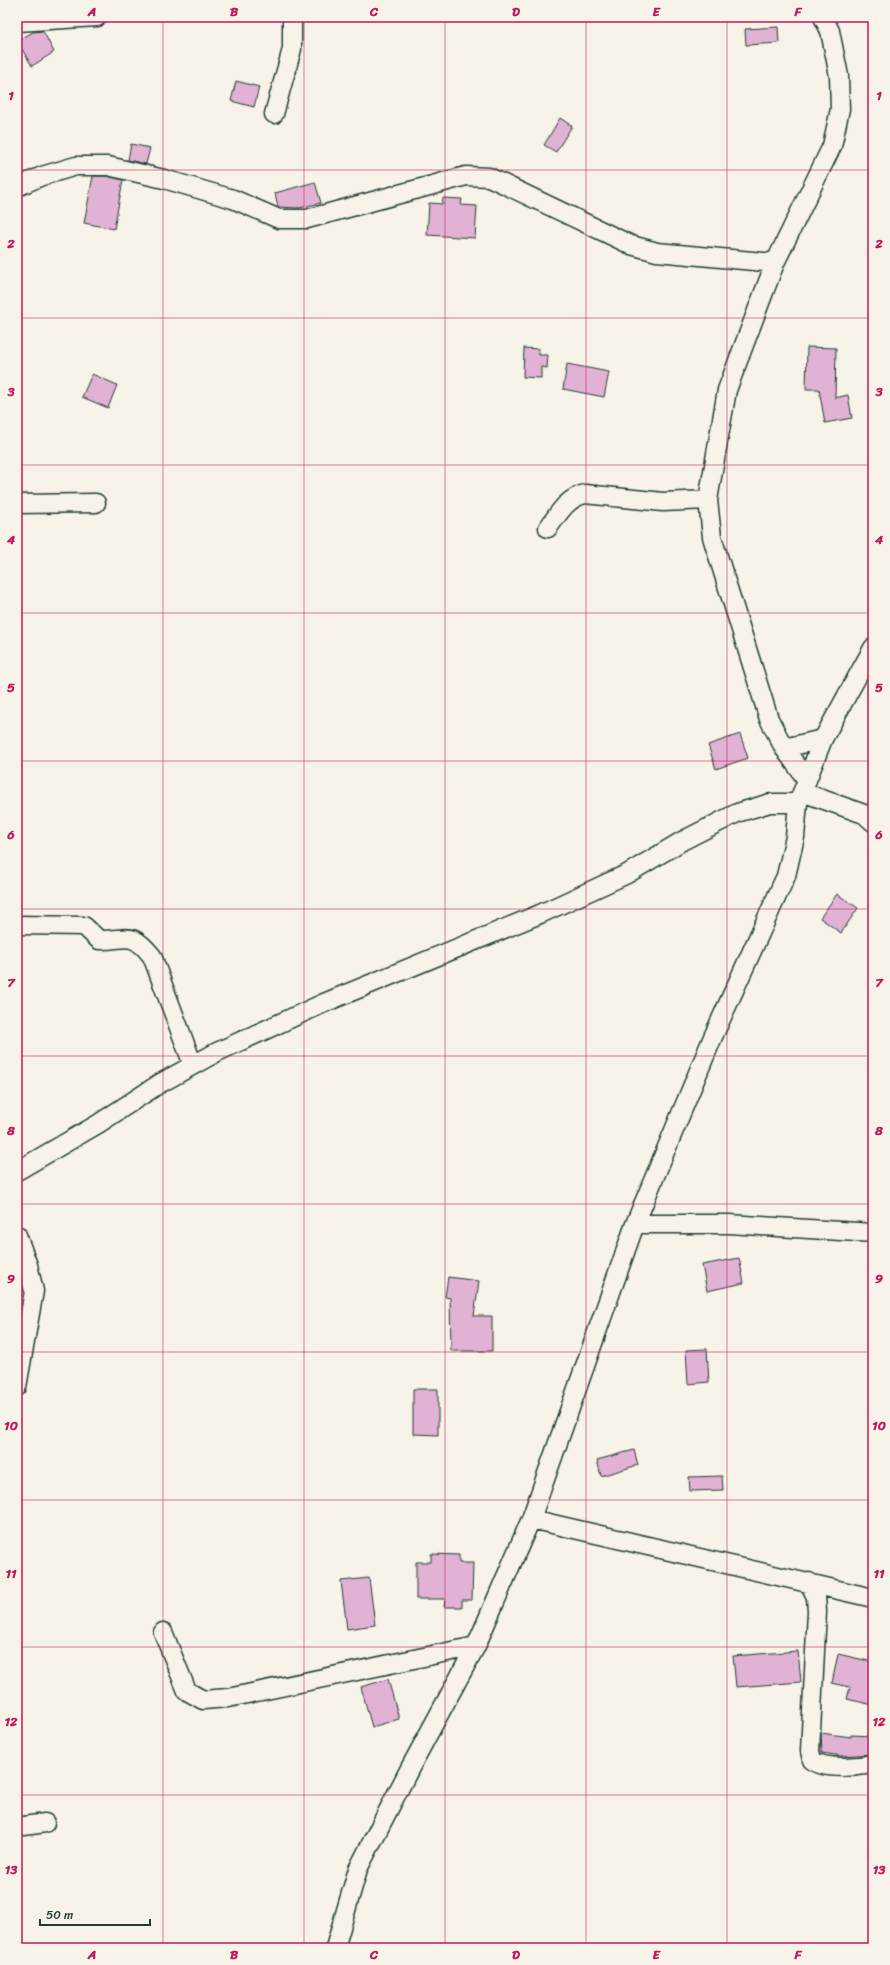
<svg xmlns="http://www.w3.org/2000/svg" width="890" height="1965" font-family="Sriracha,sans-serif">
  <style>
    .building { fill: #e1b2d3; stroke: #1f3d34 }
    .lines { fill: none; stroke-linecap: round; stroke-linejoin: round }
    .minor-casing { stroke: #1f3d34; stroke-width: 21 }
    .minor { stroke: #f7f3e8; stroke-width: 18 }
    .grid { fill: none; stroke: #c2185b; stroke-width: 1; stroke-opacity: 0.55 }
    .neatline { fill: none; stroke: #c2185b; stroke-width: 1.5 }
    .grid-label { font-size: 13px; text-anchor: middle; font-weight: bold; fill: #c2185b }
  </style>
  <rect width="100%" height="100%" fill="#f7f3e8"/>
  <filter id="ink" filterUnits="userSpaceOnUse"><feTurbulence type="fractalNoise" baseFrequency=".025" numOctaves="2"/><feDisplacementMap in="SourceGraphic" scale="8" xChannelSelector="R" yChannelSelector="G"/><feConvolveMatrix kernelMatrix="1 2 1 2 8 2 1 2 1" color-interpolation-filters="sRGB"/></filter>
  <g filter="url(#ink)">
    <path class="building" d="M 778,27 L 779,43 L 746,45 L 745,29 Z
      M 43,31 L 54,52 L 32,66 L 17,41 L 33,32 Z
      M 236,81 L 259,87 L 254,107 L 231,101 Z
      M 560,118 L 572,126 L 556,152 L 544,145 Z
      M 131,144 L 150,148 L 146,164 L 128,160 Z
      M 93,176 L 107,176 L 123,180 L 114,229 L 84,223 Z
      M 315,182 L 321,203 L 299,208 L 278,207 L 275,193 Z
      M 443,198 L 462,199 L 461,205 L 477,206 L 475,238 L 427,235 L 429,203 L 442,204 Z
      M 807,347 L 836,348 L 835,398 L 848,395 L 852,418 L 825,423 L 819,389 L 806,389 Z
      M 524,348 L 539,349 L 539,355 L 548,355 L 547,368 L 541,367 L 541,378 L 523,377 Z
      M 567,364 L 609,372 L 604,397 L 563,389 Z
      M 92,374 L 117,385 L 108,408 L 82,397 Z
      M 740,734 L 748,758 L 716,769 L 708,745 Z
      M 837,894 L 858,908 L 841,933 L 820,918 Z
      M 739,1258 L 744,1283 L 707,1291 L 702,1265 Z
      M 448,1277 L 479,1281 L 474,1316 L 492,1316 L 492,1351 L 451,1351 L 450,1298 L 445,1297 Z
      M 707,1349 L 709,1382 L 688,1384 L 686,1350 Z
      M 413,1389 L 438,1389 L 438,1435 L 413,1434 Z
      M 634,1450 L 638,1465 L 601,1476 L 597,1460 Z
      M 722,1476 L 723,1490 L 690,1491 L 689,1477 Z
      M 431,1554 L 459,1555 L 459,1563 L 473,1563 L 472,1600 L 462,1600 L 462,1607 L 444,1607 L 445,1599 L 416,1599 L 416,1562 L 431,1562 Z
      M 369,1578 L 375,1625 L 347,1629 L 341,1581 Z
      M 798,1651 L 801,1682 L 736,1687 L 733,1656 Z
      M 838,1654 L 873,1662 L 873,1705 L 847,1699 L 850,1687 L 832,1683 Z
      M 388,1679 L 399,1719 L 372,1727 L 361,1687 Z
      M 821,1733 L 851,1737 L 851,1735 L 872,1736 L 871,1754 L 842,1756 L 822,1753 Z"/>
    <g class="lines">
      <defs>
        <path id="minor" d="M 17,22 L 97,17
          M 274,114 L 292,49 L 292,17
          M 17,187 L 42,176 L 76,166 L 108,166 L 164,179 L 233,199 L 279,219 L 307,219 L 466,176 L 489,177 L 631,245 L 657,252 L 775,263
          M 17,504 L 96,503
          M 548,528 C 559,513 567,498 585,494 L 663,502 L 708,500
          M 784,748 L 823,739
          M 807,780 L 784,748 L 769,719 L 712,537 L 708,500 L 727,390 L 775,263 L 832,146 L 840,109 L 839,76 L 830,31 L 823,17
          M 802,792 L 864,814 L 873,822
          M 17,925 L 84,926 L 99,940 C 127,941 130,929 152,956 L 193,1065
          M 17,1171 L 98,1124 L 159,1084 L 217,1052 L 324,1003 L 540,914 L 627,874 L 682,841 L 737,813 L 770,803 L 798,803
          M 635,1224 L 729,1224 L 873,1233
          M 17,1235 L 28,1265 L 34,1291 L 17,1387
          M 531,1519 L 873,1598
          M 809,1582 L 816,1597 L 817,1611 L 810,1751 L 812,1760 C 825,1770 857,1767 873,1764
          M 163,1632 L 187,1691 L 203,1700 L 228,1698 L 476,1646
          M 17,1827 L 45,1823
          M 335,1948 L 358,1869 L 410,1768 L 476,1646 L 531,1519 L 635,1224 L 712,1039 L 786,876 L 795,837 L 798,803 L 823,739 L 873,648"/>
      </defs>
      <use href="#minor" class="minor-casing"/>
      <use href="#minor" class="minor"/>
    </g>
  </g>
  <path class="grid" d="M 163,17 L 163,1948M 304,17 L 304,1948M 445,17 L 445,1948M 586,17 L 586,1948M 727,17 L 727,1948M 17,170 L 873,170M 17,318 L 873,318M 17,465 L 873,465M 17,613 L 873,613M 17,761 L 873,761M 17,909 L 873,909M 17,1056 L 873,1056M 17,1204 L 873,1204M 17,1352 L 873,1352M 17,1500 L 873,1500M 17,1647 L 873,1647M 17,1795 L 873,1795"/>
  <rect width="890" height="1965" fill="none" stroke="#f7f3e8" stroke-width="44"/>
  <path d="M40 1919v6h110v-6" fill="none" stroke="#1f3d34" stroke-width="2"/>
  <text x="46" y="1919" font-size="12" fill="#1f3d34" stroke="#f7f3e8" stroke-width="3" paint-order="stroke">50 m</text>
  <rect x="22" y="22" width="846" height="1921" class="neatline"/>
  <g class="grid-label">
    <text x="92" y="16">A</text>
    <text x="234" y="16">B</text>
    <text x="374" y="16">C</text>
    <text x="516" y="16">D</text>
    <text x="656" y="16">E</text>
    <text x="798" y="16">F</text>
    <text x="11" y="100">1</text>
    <text x="879" y="100">1</text>
    <text x="11" y="248">2</text>
    <text x="879" y="248">2</text>
    <text x="11" y="396">3</text>
    <text x="879" y="396">3</text>
    <text x="11" y="544">4</text>
    <text x="879" y="544">4</text>
    <text x="11" y="692">5</text>
    <text x="879" y="692">5</text>
    <text x="11" y="839">6</text>
    <text x="879" y="839">6</text>
    <text x="11" y="987">7</text>
    <text x="879" y="987">7</text>
    <text x="11" y="1135">8</text>
    <text x="879" y="1135">8</text>
    <text x="11" y="1283">9</text>
    <text x="879" y="1283">9</text>
    <text x="11" y="1430">10</text>
    <text x="879" y="1430">10</text>
    <text x="11" y="1578">11</text>
    <text x="879" y="1578">11</text>
    <text x="11" y="1726">12</text>
    <text x="879" y="1726">12</text>
    <text x="11" y="1874">13</text>
    <text x="879" y="1874">13</text>
    <text x="92" y="1959">A</text>
    <text x="234" y="1959">B</text>
    <text x="374" y="1959">C</text>
    <text x="516" y="1959">D</text>
    <text x="656" y="1959">E</text>
    <text x="798" y="1959">F</text>
  </g>
</svg>
